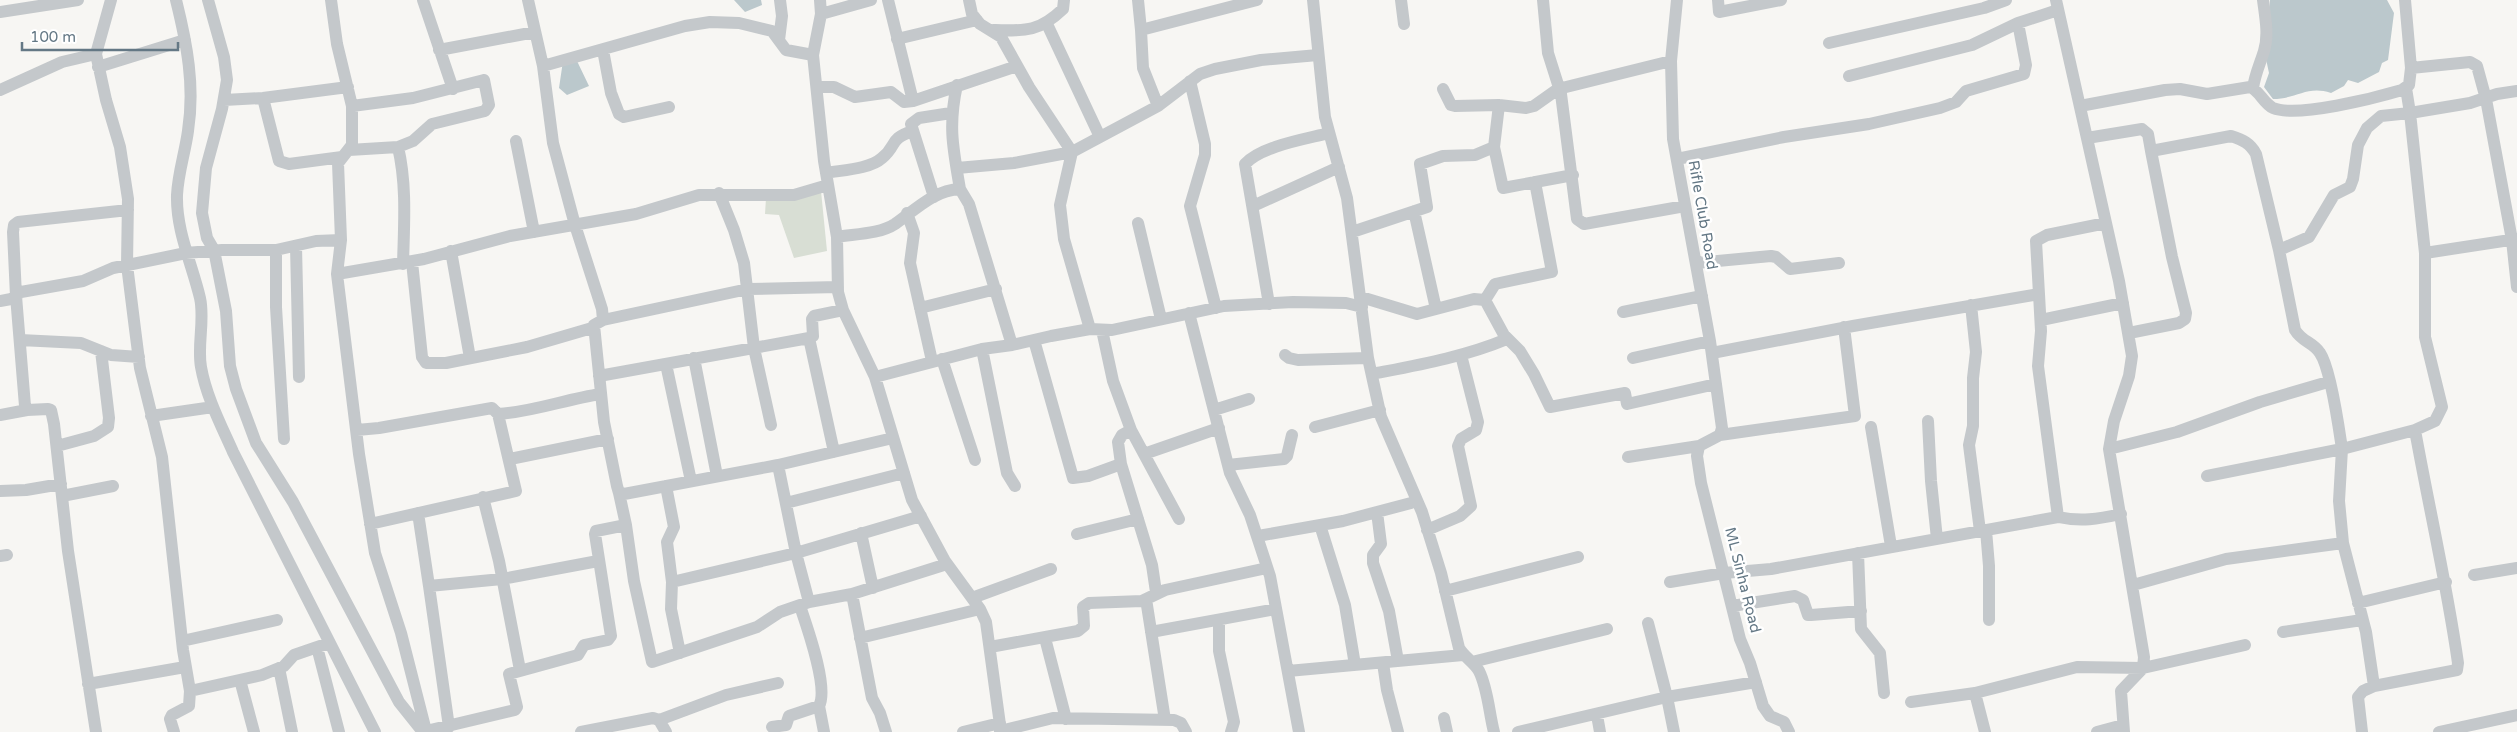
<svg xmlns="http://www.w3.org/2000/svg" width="2517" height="732" font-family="'Varela Round',sans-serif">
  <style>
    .green { fill: #d8ded4 }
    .water { fill: #bbc8cc }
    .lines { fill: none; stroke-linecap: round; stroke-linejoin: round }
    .minor { stroke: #c4c8cb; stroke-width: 12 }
    .labels { text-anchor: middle; stroke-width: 5; stroke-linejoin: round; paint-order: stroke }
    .street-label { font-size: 15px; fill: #647885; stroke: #fff }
  </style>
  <rect width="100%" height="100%" fill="#f7f6f3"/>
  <path class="green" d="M 821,191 L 827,251 L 794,258 L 779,215 L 765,214 L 766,198 Z"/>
  <path class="water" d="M 734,0 L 761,0 L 762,5 L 745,12 Z
    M 2270,0 L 2387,0 L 2394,13 L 2388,60 L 2382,63 L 2379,72 L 2358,83 L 2348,80 L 2344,86 L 2331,93 C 2307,85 2297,99 2273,99 L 2264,87 L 2269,73 L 2266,59 Z
    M 563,61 L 577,61 L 589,86 L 567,95 L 559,88 Z"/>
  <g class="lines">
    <path class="minor" d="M 111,0 L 96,54 L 106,100 L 120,147 L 128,199 L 127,265 L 135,329 L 140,368 L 162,457 L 183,650 L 190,691
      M 176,0 C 187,44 195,86 188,131 C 185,153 178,173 177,195 C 176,231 192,264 200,298 C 205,320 197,345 201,367 C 206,396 221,425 233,452 L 375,732
      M 208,0 L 224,57 L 227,80 L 222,109 L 206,168 L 202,213 L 207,238 L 214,250 L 226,311 L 230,366 L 236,389 L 256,443 L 293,502 L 399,702 L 423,732
      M 423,0 L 453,89
      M 528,0 L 543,66 L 553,143 L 575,225 L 602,309 L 603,320
      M 820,0 L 821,14 L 813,55 L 824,161 L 837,237 L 838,292 L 843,310 L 875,377 L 912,500 L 945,561 L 980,609 L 986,622 L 1001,732
      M 888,0 L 913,101
      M 969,0 L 972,14 L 980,24 L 1001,37 L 1029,87 L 1072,152 L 1060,205 L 1064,239 L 1090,329
      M 1138,0 L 1141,30
      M 1313,0 L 1325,117 L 1347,198 L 1368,358 L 1381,417 L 1422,512 L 1441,573 L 1459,648 C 1464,657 1474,662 1479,671 C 1488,689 1489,713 1494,732
      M 1401,0 L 1404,24
      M 1543,0 L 1548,53 L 1561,94 L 1577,219 L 1584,224 L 1685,206
      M 1677,0 L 1671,61 L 1673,139 L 1710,341 L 1722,428 L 1720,435
      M 1718,0 L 1719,12 L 1781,0
      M 2056,0 L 2119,281 L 2132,356 L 2129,376 L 2114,421 L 2109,449 L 2144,657 L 2143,668 L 2121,691 L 2124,732
      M 0,12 L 78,0
      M 821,14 L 871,0
      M 1047,24 L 1100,137
      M 993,30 C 1026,31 1039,32 1063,9 L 1064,0
      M 897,39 L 977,20
      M 779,40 L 782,16 L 780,0
      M 1829,43 L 1984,8 L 2006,0
      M 439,50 L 535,32
      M 603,50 L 611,93 L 619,114 L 624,117 L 669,107
      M 543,66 L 685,26 L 710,22 L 739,23 L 772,31 L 786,50 L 813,55
      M 98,67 L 185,40
      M 2411,68 L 2470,62 L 2477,66 L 2486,99 L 2512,240 L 2517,287
      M 1849,76 L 1972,45 L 2018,23 L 2058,10
      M 1190,81 L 1205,144 L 1205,155 L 1190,206 L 1216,308
      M 957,85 C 948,126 953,148 960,189
      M 817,87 L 834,87 L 855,97 L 891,92 L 904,102 L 913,101 L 1017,66
      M 2253,88 C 2255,74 2260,64 2264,51 C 2269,35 2265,16 2263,0
      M 1443,89 L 1451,105 L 1455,106 L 1499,105 L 1526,108 L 1534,106 L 1558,89 L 1671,61
      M 0,90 L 62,62 L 96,54
      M 263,98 L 279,161 L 289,164 L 342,157
      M 224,100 L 263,98 L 348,87
      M 1158,106 L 1143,68 L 1141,30 L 1257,0
      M 2080,106 L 2165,90 L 2180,89 L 2207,94 L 2250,87 C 2260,91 2263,103 2273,108 C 2297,118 2375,98 2402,90 L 2409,85 L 2411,68 L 2405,0
      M 2087,138 L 2142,129 L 2148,134 L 2151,151 L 2231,136 C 2243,140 2250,143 2256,154 L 2279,250 L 2309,237 L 2334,195 L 2350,187 L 2353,179 L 2358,145 L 2367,128 L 2381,116 L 2410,113 L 2406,88
      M 516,141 L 534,232
      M 398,147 C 407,185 404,225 403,264
      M 1494,147 L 1503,188 L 1573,175
      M 349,150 L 398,147 L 413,141 L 432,124 L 485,111 L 489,105 L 484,80 L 413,98 L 352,106
      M 1677,159 L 1784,137 L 1869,124 L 1940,108 L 1956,102 L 1966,91 L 2024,74 L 2026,65 L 2018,23
      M 957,168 L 1014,163 L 1072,152 L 1158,106 L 1200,74 L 1215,69 L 1261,60 L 1318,55
      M 826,173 C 842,170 870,169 882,158 C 898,145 888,139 913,131
      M 719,193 L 734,230 L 744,263 L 754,348 L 771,425
      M 934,197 L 911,124 L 919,118 L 951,113
      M 1253,206 L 1339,167
      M 1414,211 L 1436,309
      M 907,213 L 914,233 L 910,263 L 932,361
      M 1138,223 L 1161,319
      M 1352,232 L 1427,207 L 1420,164 L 1443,156 L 1475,155 L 1494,147 L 1499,105
      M 837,237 C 855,234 880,234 895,224 C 915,210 934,190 960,189 L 969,204 L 1012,345
      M 341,240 L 337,274 L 359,454 L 375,553 L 401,633 L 426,731 L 425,732
      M 296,246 L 299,377
      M 276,250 L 276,307 L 284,439
      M 2279,250 L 2295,330 C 2302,342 2313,342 2320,353 C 2331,369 2339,429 2342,449 L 2415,430 L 2435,421 L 2442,407 L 2425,337 L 2425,253 L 2410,113 L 2470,103 L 2497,94 L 2517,91
      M 451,251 L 470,358
      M 2425,253 L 2517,239
      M 412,262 L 422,357 L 426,363 L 446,363 L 527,347 L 592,328
      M 1696,263 L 1771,256 L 1776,257 L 1790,269 L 1839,263
      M 337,274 L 424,259 L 510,236 L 636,214 L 699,195 L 794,195 L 828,185
      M 838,287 L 748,289 L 603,320 L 594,325 L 604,422 L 617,486 L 619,493 L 624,494 L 778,465 L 893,438
      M 2039,294 L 2041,331 L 2038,366 L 2058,517
      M 1361,297 L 1417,314 L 1474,299 L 1485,300 L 1504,335 L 1520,351 L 1534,374 L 1550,407 L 1625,393 L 1627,404 L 1716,384
      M 1485,300 L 1495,284 L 1552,272 L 1535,182
      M 0,301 L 11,299 L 21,292 L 83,281 L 113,268 L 186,253 L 222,250 L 276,250 L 316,241 L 341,240 L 338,163 L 352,145 L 352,106 L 337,44 L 331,0
      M 1269,304 L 1245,164 C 1261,146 1306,139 1329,133
      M 1971,305 L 1976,352 L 1973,378 L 1973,426 L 1969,445 L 1980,531
      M 920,308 L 996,289
      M 1623,312 L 1702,296
      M 1189,313 L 1230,473 L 1250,515 L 1270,576 L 1299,732
      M 2041,320 L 2123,303
      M 1102,330 L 1113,381 L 1131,430 L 1179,519
      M 2129,333 L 2179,323 L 2185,319 L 2186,313 L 2172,257 L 2151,151
      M 809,338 L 834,452
      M 20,340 L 81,343 L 111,355 L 139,357
      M 1034,340 L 1073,478 L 1088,476 L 1121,464
      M 982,349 L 1007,473 L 1015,486
      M 1712,353 L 1853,326 L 2039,294 L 2036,241 L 2047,235 L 2106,223
      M 1285,355 L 1289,358 L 1298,360 L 1368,358
      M 694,358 L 717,476
      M 1633,358 L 1710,341
      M 942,359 L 975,460
      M 666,364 L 691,481
      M 1372,374 C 1418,365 1464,357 1507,339
      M 599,376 L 809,338 L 813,336 L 812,319 L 814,316 L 843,310
      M 875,377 L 982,349 L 1012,345 L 1051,336 L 1090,329 L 1112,330 L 1224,306 L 1293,302 L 1346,303 L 1362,307
      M 1214,410 L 1249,399
      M 0,415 L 27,410
      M 151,416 L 213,407
      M 1928,421 L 1931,481 L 1937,539
      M 1315,427 L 1380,410
      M 1871,427 L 1891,546
      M 357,430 L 379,428 L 492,408 L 498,414 C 533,412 566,399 601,394
      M 1131,430 L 1122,435 L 1118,442 L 1121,464 L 1152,565 L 1156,592
      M 57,446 L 94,436 L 108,427 L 109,418 L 101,351
      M 2109,449 L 2177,432 L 2260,402 L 2328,382
      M 1144,454 L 1219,428
      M 1628,457 L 1699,446
      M 510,459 L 608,439
      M 778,465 L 796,553 L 809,602 L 852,594 L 947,564
      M 1228,465 L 1284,459 L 1287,456 L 1292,435
      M 666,486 L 674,527 L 667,542 L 672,582 L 671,609 L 680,653
      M 0,491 L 26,490 L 61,484
      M 62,496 L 113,486
      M 483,497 L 499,561 L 520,670
      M 786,503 L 904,473
      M 1377,512 L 1381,544 L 1373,555 L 1373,563 L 1389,611 L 1398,661
      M 418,513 L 429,586 L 502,579 L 598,561
      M 370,524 L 516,491 L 498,414
      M 626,525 L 634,581 L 652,662 L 757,627 L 780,612 L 809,602
      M 1320,525 L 1345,605 L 1355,665
      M 1427,530 L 1460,516 L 1471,506 L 1458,446 L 1461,439 L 1476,430 L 1478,422 L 1461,355
      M 1986,530 L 1989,566 L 1989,620
      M 861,533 L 873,588
      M 1077,534 L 1138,519
      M 1258,536 L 1343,521 L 1411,503
      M 2343,543 L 2366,632 L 2374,686 L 2457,670 L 2458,663 C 2447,585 2429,508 2415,430
      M 1858,553 L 1861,629 L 1880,653 L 1884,693
      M 0,556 L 7,555
      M 2474,575 L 2517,568
      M 672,582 L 796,553 L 921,516
      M 1670,582 L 1724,573 L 1771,569 L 2058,517 C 2081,522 2098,519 2121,514
      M 2133,585 L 2226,559 L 2343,543 L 2339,501 L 2342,449 L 2207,476
      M 429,586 L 449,727
      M 1445,591 L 1578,557
      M 852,594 L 872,698 L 880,713 L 886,732
      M 972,598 L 1051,569
      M 1146,599 L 1165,720
      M 2358,603 L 2446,582
      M 1732,606 L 1795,596 L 1803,600 L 1808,615 L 1811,615 L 1861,611
      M 1219,620 L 1219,651 L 1234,722 L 1231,732
      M 1648,623 L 1667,697 L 1674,732
      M 1151,632 L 1276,609
      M 2283,632 L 2362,620
      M 860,638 L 980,609
      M 1045,638 L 1066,719
      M 182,641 L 277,620
      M 317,647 L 339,732
      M 990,647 L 1078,631 L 1084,626 L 1083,607 L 1089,603 L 1142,601 L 1165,590 L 1267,568
      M 1472,662 L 1607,629
      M 1383,663 L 1387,690 L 1398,732
      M 279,668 L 292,732
      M 1288,671 L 1463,655
      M 240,680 L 254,732
      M 88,684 L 185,667
      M 1975,693 L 1985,732
      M 1911,702 L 1975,693 L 2077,667 L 2143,668 L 2245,645
      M 819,706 L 824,732
      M 1597,715 L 1600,732
      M 1444,718 L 1447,732
      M 659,720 L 726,695 L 778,683
      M 772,727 L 786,725 L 789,716 L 819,706 C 829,688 807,627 800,606
      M 426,731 L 515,710 L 517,707 L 509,674 L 578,655 L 584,645 L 608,640 L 611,636 L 595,534 L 596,531 L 626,525 L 619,493
      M 1000,731 L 1053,718 L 1174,720 L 1181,723 L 1186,732
      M 96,732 L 68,551 L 54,424 L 51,410 L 48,409 L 27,410 L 25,406 L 16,296 L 13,232 L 14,225 L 18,222 L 128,210
      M 174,732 L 170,719 L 172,715 L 189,706 L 190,691 L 262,675 L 284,666 L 294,655 L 329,643
      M 581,732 L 653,718 L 659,720 L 666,732
      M 963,732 L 1000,723
      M 1518,732 L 1667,697 L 1756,682
      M 1789,732 L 1784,722 L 1770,716 L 1763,706 L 1750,663 L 1740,639 L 1701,483 L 1697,456 L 1699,446 L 1720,435 L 1855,416 L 1844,327
      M 2097,732 L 2123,725
      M 2362,732 L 2358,697 L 2363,691 L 2374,686
      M 2439,732 L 2517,715"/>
  </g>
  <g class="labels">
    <g class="street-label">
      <text transform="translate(1703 215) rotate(80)" y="5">Rifle Club Road</text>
      <text transform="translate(1743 580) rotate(76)" y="5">ML Sinha Road</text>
    </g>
  </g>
  <path d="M22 42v8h156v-8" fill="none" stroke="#647885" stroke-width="2.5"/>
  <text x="30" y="42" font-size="15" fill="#647885" stroke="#ffffff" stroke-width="4" paint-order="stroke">100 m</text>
</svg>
